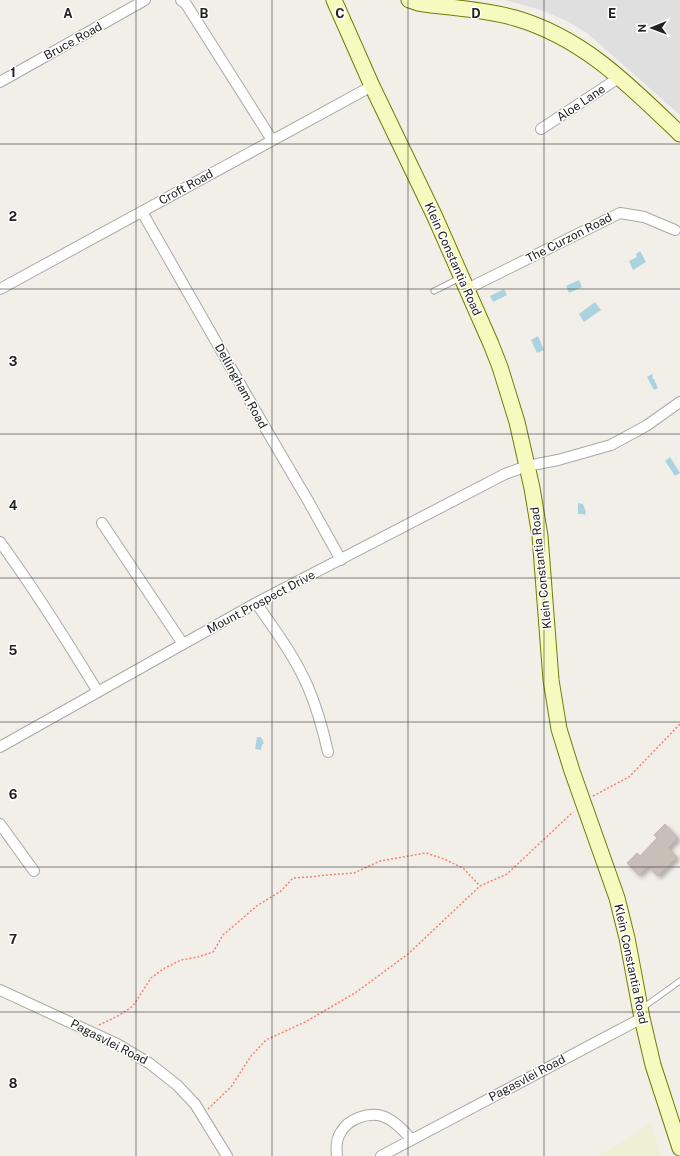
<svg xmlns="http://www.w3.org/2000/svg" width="680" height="1156" font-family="'Public Sans',sans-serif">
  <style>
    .residential { fill: #e0dfdf }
    .farmland { fill: #eef0d5 }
    .water { fill: #aad3df }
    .building { fill: #c7bfb8; stroke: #c4b6ab; filter: url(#shadow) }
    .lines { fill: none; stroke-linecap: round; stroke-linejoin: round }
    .lane-casing { stroke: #a9a9a9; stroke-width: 7 }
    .street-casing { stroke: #a9a9a9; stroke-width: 12 }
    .secondary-casing { stroke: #707d05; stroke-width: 17 }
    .path { stroke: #fa8072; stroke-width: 1.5; stroke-dasharray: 2 2; stroke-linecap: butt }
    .lane { stroke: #fff; stroke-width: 5 }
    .street { stroke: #fff; stroke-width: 10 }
    .secondary { stroke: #f7fabf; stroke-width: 15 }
    .grid { fill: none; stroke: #222; stroke-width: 1; stroke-opacity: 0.55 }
    .labels { text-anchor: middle; stroke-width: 3; stroke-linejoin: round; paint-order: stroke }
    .street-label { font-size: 12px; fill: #222; stroke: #fff }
    .grid-label { font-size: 13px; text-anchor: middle; font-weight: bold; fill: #222; stroke: #fff; stroke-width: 3; stroke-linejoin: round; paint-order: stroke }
  </style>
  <defs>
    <filter id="shadow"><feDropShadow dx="3" dy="3" stdDeviation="2" flood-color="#0004"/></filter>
  </defs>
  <rect width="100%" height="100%" fill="#f2efe9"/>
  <path class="residential" d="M 505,0 L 680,0 L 680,115 L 587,33 L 567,21 L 541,10 Z"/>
  <path class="farmland" d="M 650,1123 L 661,1156 L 600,1156 L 635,1134 Z"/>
  <path class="water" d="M 640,251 L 646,262 L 633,270 L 629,261 L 637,257 L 636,254 Z
    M 579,280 L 582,287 L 569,293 L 566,286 Z
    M 504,289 L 507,295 L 493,302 L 490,296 Z
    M 595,302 L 601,310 L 584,322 L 579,314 Z
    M 538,336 L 544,350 L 537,353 L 531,340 Z
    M 652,374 L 653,376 L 652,378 L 654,379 L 658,388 L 654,390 L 647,377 Z
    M 670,457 L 680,473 L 675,476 L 665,461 Z
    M 578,503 L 583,504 L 586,512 L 585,515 L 582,514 L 578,514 Z
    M 257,737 L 261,737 L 264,743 L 262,745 L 261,750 L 255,749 Z"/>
  <path class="building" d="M 665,824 L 678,838 L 668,848 L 677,857 L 658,876 L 648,866 L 639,875 L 627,863 L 637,853 L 640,856 L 657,838 L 654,835 Z"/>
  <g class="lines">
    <defs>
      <path id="lane" d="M 434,291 L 460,278
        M 641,1009 L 680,981"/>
      <path id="street" d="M 181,0 L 186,4 L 272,140
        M 0,82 L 145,0
        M 541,129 L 620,77
        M 142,212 L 267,431 L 307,499 L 341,560
        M 0,289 L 372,86
        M 467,289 L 620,213 L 644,217 L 675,230
        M 102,523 L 183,644
        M 0,542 C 35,590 67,641 98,692
        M 256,603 C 275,630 295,657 308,687 C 317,708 323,730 328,752
        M 0,747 L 256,603 L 505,474 L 527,466 L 558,460 L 611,445 L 646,426 L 680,402
        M 0,824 L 34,871
        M 0,990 L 117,1044 L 149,1063 L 177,1085 L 195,1104 L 227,1156
        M 337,1156 C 336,1148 336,1139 341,1132 C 348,1119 368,1112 382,1116 C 394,1120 403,1130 411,1139
        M 381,1156 L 642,1018"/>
      <path id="secondary" d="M 334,0 L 372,86 L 435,217 L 491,344 L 500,367 L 517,422 L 532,488 L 540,536 L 551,680 L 559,729 L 572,771 L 617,898 L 627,938 L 642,1018 L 653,1065 L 680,1148
        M 409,0 L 418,3 C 450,8 484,9 515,18 C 584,38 630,86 680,134"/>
    </defs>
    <use href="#lane" class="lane-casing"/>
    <use href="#street" class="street-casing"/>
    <use href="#secondary" class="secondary-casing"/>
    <path class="path" d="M 593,796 L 629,777 L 680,724
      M 99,1025 L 118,1016 L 133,1006 L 151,978 L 163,969 L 181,960 L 198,957 L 213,952 L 223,935 L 258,905 L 281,891 L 293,878 L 310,877 L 327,875 L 354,873 L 380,861 L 426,853 L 444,859 L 463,868 L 480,886
      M 208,1109 L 231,1087 L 251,1056 L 266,1040 L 305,1022 L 355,993 L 408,954 L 480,886 L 507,874 L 573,812"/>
    <use href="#lane" class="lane"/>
    <use href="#street" class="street"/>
    <use href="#secondary" class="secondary"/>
  </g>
  <path class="grid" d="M 136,0 L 136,1156M 272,0 L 272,1156M 408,0 L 408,1156M 544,0 L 544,1156M 0,144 L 680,144M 0,289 L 680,289M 0,434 L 680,434M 0,578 L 680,578M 0,722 L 680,722M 0,867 L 680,867M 0,1012 L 680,1012"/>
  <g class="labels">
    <g class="street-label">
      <text transform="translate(73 41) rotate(-29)" y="4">Bruce Road</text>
      <text transform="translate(581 103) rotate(-34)" y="4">Aloe Lane</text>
      <text transform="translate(186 187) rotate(-29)" y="4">Croft Road</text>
      <text transform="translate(569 238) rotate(-27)" y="4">The Curzon Road</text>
      <text transform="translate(453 259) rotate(66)" y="4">Klein Constantia Road</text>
      <text transform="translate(241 386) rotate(61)" y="4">Dellingham Road</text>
      <text transform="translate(541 568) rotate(-96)" y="4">Klein Constantia Road</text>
      <text transform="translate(261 602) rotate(-28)" y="4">Mount Prospect Drive</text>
      <text transform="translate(631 964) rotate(78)" y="4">Klein Constantia Road</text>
      <text transform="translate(109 1042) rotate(27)" y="4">Pagasvlei Road</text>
      <text transform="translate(527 1078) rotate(-28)" y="4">Pagasvlei Road</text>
    </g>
  </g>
  <g class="grid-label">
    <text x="68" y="18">A</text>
    <text x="204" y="18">B</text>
    <text x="340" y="18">C</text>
    <text x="476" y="18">D</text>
    <text x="612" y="18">E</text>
    <text x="13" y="77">1</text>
    <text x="13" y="221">2</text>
    <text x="13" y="366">3</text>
    <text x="13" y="510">4</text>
    <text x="13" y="655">5</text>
    <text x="13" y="799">6</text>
    <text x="13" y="944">7</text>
    <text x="13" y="1088">8</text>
  </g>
  <g transform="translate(652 28) rotate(269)" stroke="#ffffff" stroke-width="3" paint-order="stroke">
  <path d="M0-3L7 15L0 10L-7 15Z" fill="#222222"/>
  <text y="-6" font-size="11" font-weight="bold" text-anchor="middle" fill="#222222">N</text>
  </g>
</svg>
